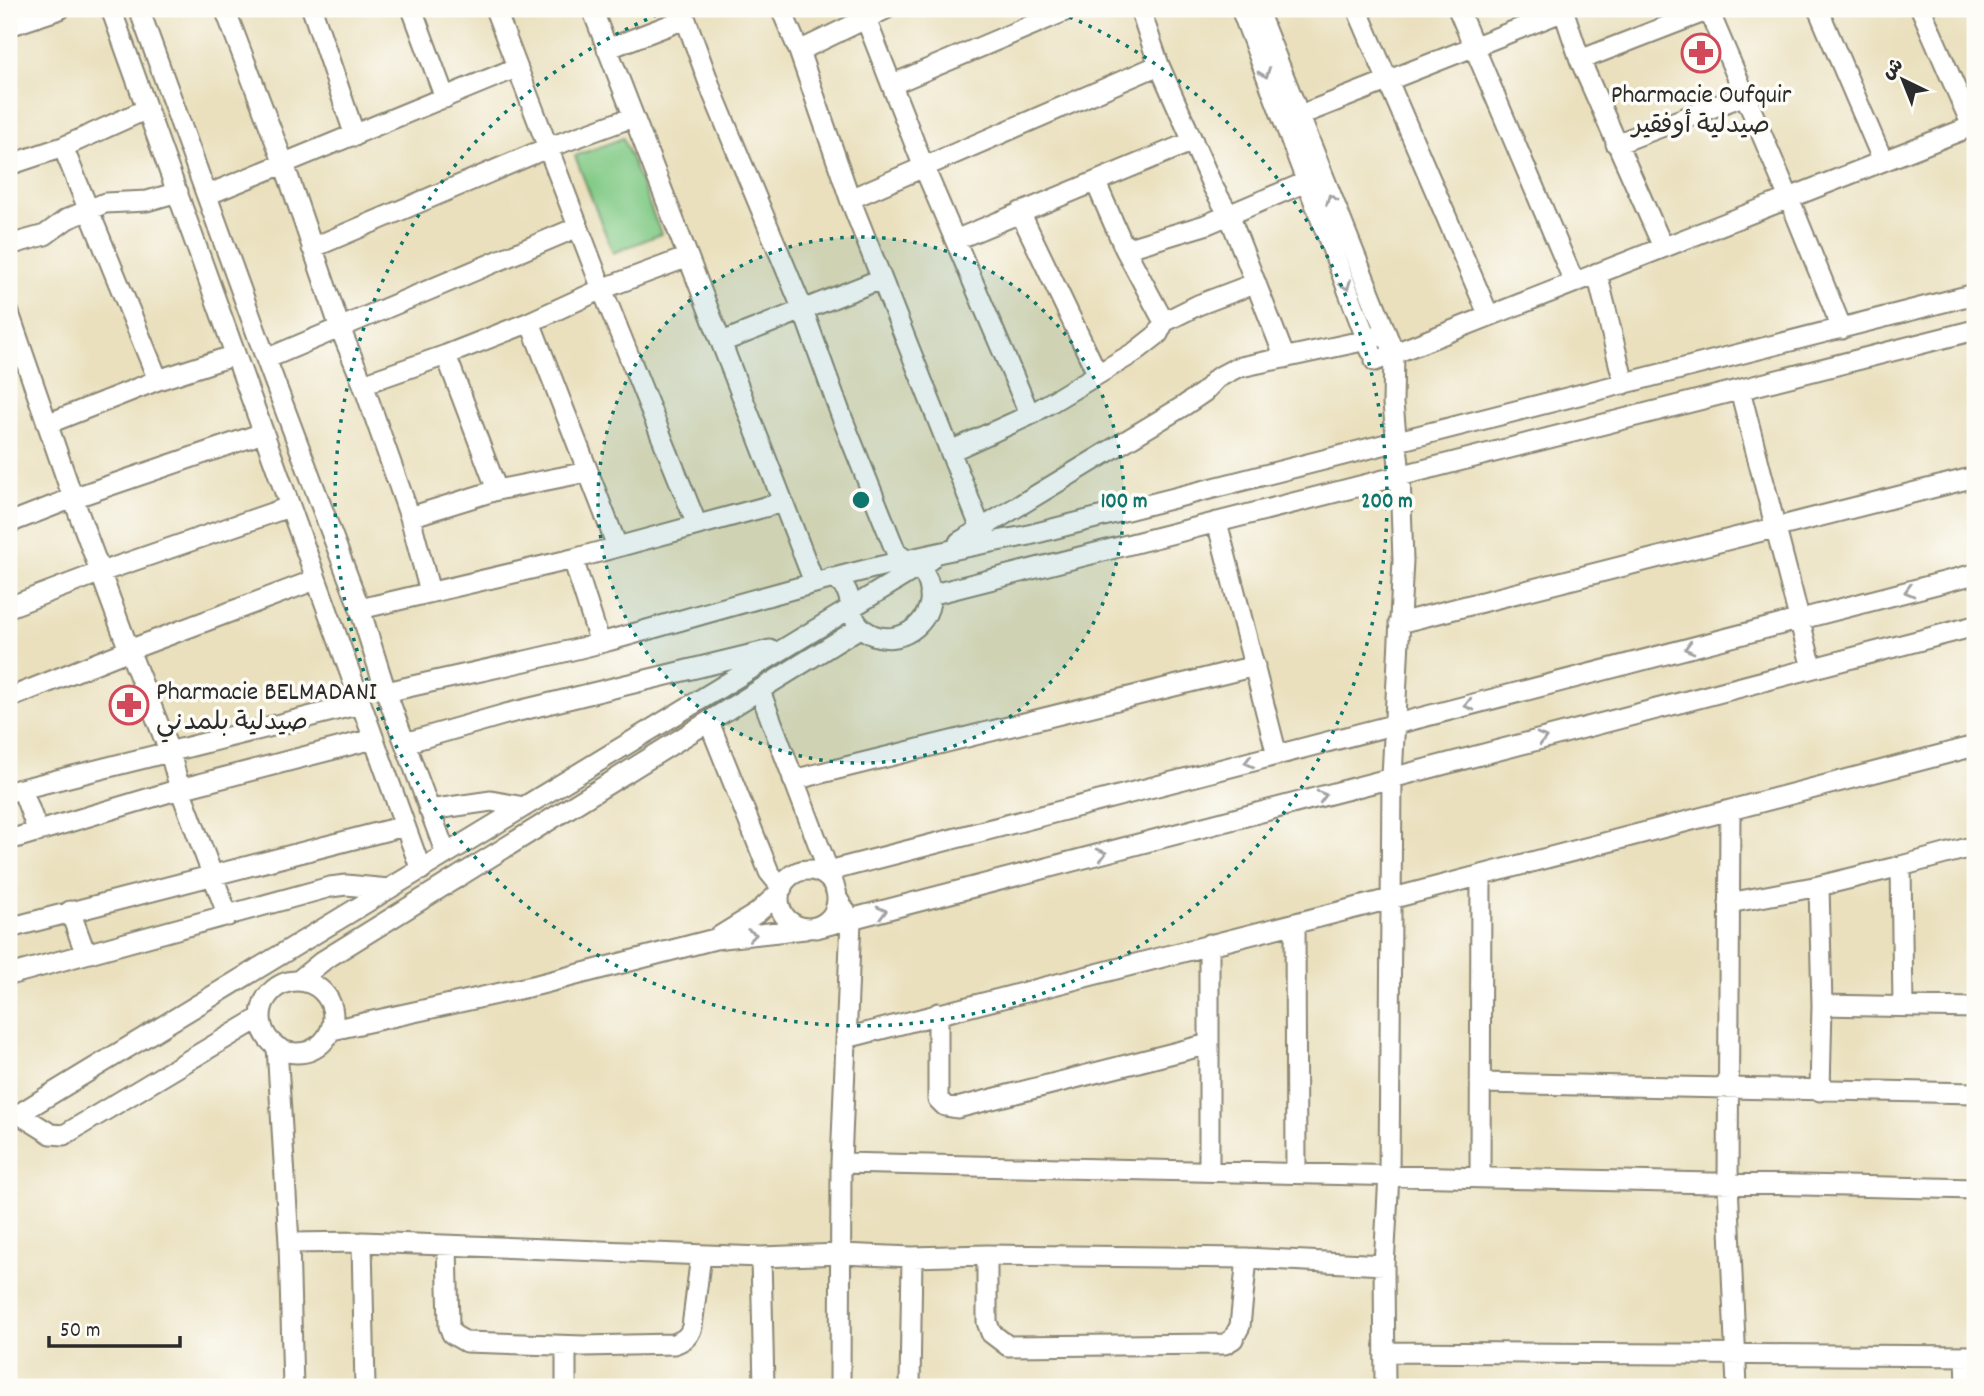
<svg xmlns="http://www.w3.org/2000/svg" width="1984" height="1396" font-family="Dekko,'Playpen Sans Arabic',sans-serif">
  <style>
    .green { fill: #83cb87; stroke: #577b59; stroke-width: 2 }
    .lines { fill: none; stroke-linecap: round; stroke-linejoin: round }
    .minor-casing { stroke: #8a8674; stroke-width: 23 }
    .minor { stroke: #fff; stroke-width: 19 }
    .oneway { stroke: #a0a0a0 }
    .ring { fill: none; stroke: #0f766e; stroke-width: 3.5; stroke-dasharray: 3.5 7 }
    .labels { text-anchor: middle; stroke-width: 7; stroke-linejoin: round; paint-order: stroke }
    .poi-label { font-size: 26px; fill: #2b2b2b; stroke: #fdfcf7 }
    .centre { fill: #0f766e; stroke: #fdfcf7; stroke-width: 3.5 }
    .ring-label { font-size: 21px; text-anchor: middle; font-weight: bold; fill: #0f766e; stroke: #fdfcf7; stroke-width: 7; stroke-linejoin: round; paint-order: stroke }
  </style>
  <rect width="100%" height="100%" fill="#fdfcf7"/>
  <filter id="ink" filterUnits="userSpaceOnUse"><feTurbulence type="fractalNoise" baseFrequency=".0143" numOctaves="2"/><feDisplacementMap in="SourceGraphic" scale="14" xChannelSelector="R" yChannelSelector="G"/><feConvolveMatrix kernelMatrix="1 2 1 2 8 2 1 2 1" color-interpolation-filters="sRGB"/></filter>
  <filter id="wash" filterUnits="userSpaceOnUse"><feTurbulence type="fractalNoise" baseFrequency=".00686" numOctaves="4" result="noise"/><feDisplacementMap in="SourceGraphic" scale="28" xChannelSelector="R" yChannelSelector="G"/><feGaussianBlur stdDeviation="1.57" result="paint"/><feColorMatrix in="noise" values="0 0 0 0 0 0 0 0 0 0 0 0 0 0 0 0 0 1.4 0 .05"/><feComposite in="paint" operator="in"/></filter>
  <g filter="url(#wash)">
    <rect width="100%" height="100%" fill="#eae0be"/>
    <path class="green" d="M 623,138 L 661,234 L 613,253 L 575,156 Z"/>
  </g>
  <g filter="url(#ink)">
    <g class="lines">
      <defs>
        <path id="minor" d="M 111,9 L 421,870
          M 139,9 L 266,359 L 360,609 L 386,692 L 446,854
          M 225,9 L 284,164 L 340,328 L 363,384 L 410,517 L 430,592
          M 312,9 L 355,136
          M 412,9 L 445,98
          M 495,9 L 602,289 L 697,525
          M 592,9 L 814,582
          M 682,9 L 713,94 L 803,310 L 841,415 L 896,552 C 908,564 925,567 929,585 C 938,618 904,647 873,635 C 838,620 863,590 831,578
          M 781,9 L 799,51 L 850,199 L 979,524
          M 862,9 L 923,165 L 1030,415
          M 1140,9 L 1159,65 L 1213,187 L 1229,215 L 1285,358
          M 1241,9 L 1371,351
          M 1257,9 L 1394,353 L 1393,404 L 1400,476 L 1403,560 L 1392,777 L 1389,1175 L 1384,1265 L 1385,1387
          M 1357,9 L 1489,316
          M 1458,9 L 1574,282
          M 1563,9 L 1580,60 L 1663,247
          M 1708,9 L 1789,198 L 1842,329
          M 1818,9 L 1883,161
          M 1921,9 L 1972,126
          M 9,26 L 60,9
          M 607,49 L 685,19
          M 799,51 L 886,9
          M 1580,60 L 1709,10
          M 893,84 L 1070,9
          M 1298,116 L 1564,11
          M 1616,144 L 1745,95
          M 63,147 L 158,380
          M 9,165 L 63,147 L 147,109
          M 1096,183 L 1125,249 L 1205,225 L 1306,182
          M 207,195 L 516,68
          M 850,199 L 1159,65
          M 1020,212 L 1097,373
          M 955,240 L 1193,141
          M 9,245 L 45,235 L 67,219 L 105,203 L 147,201 L 178,192
          M 312,248 L 547,148 L 633,117
          M 1597,273 L 1624,384
          M 9,313 L 73,498 L 129,650 L 170,753 L 180,789 L 228,916
          M 530,322 L 617,546
          M 1164,322 L 1198,305 L 1256,283
          M 722,342 L 881,279
          M 446,355 L 497,490
          M 266,359 L 578,227
          M 1375,361 L 1975,125
          M 363,384 L 446,355 L 530,322 L 602,289 L 688,257
          M 1740,390 L 1812,668
          M 47,424 L 158,380 L 235,355
          M 951,451 L 1030,415 L 1135,352 L 1158,334 L 1164,322 L 1125,249
          M 410,517 L 497,490 L 587,472
          M 1217,522 L 1277,755
          M 9,523 L 73,498 L 263,433
          M 959,542 L 1185,405 L 1204,392 L 1217,378 L 1236,368 L 1367,340 L 1386,333
          M 573,559 L 600,643
          M 930,595 L 1975,330
          M 9,607 L 101,572 L 289,507
          M 360,609 L 573,559 L 783,502
          M 1399,623 L 1975,477
          M 760,691 L 835,888
          M 386,692 C 459,675 532,661 604,642 C 744,603 882,560 1025,536 L 1975,294
          M 9,698 L 129,650 L 315,580
          M 709,722 L 769,872 L 782,888
          M 405,743 L 506,714 L 770,650
          M 793,780 L 1255,666
          M 22,789 L 38,832
          M 9,792 L 360,704
          M 429,810 L 491,801 L 524,807
          M 1730,810 L 1728,1183 L 1737,1387
          M 9,840 L 180,789 L 373,739
          M 1901,866 L 1903,1006
          M 812,870 L 829,871 L 1975,574
          M779 899a29 29 0 1 1 58 0a29 29 0 1 1-58 0Z
          M 780,892 L 757,913 L 715,939 L 805,929
          M 837,898 L 851,920 L 841,1163 L 840,1387
          M 1729,903 L 1819,886
          M 70,911 L 85,952
          M 1295,923 L 1296,1173
          M 9,928 L 404,826
          M 816,928 L 1975,626
          M 1209,944 L 1209,1171
          M 9,975 L 330,887 L 346,885 L 389,889
          M261 1017a36 36 0 1 1 72 0a36 36 0 1 1-72 0Z
          M 298,981 L 324,960 L 861,627
          M 1822,1005 L 1819,886 L 1901,866 L 1975,846
          M 938,1013 L 938,1099 L 945,1106 L 957,1108 L 1209,1044
          M 332,1030 L 537,985 L 715,939
          M 846,1038 L 1390,899 L 1975,746
          M 277,1047 L 289,1243
          M 1480,1083 L 1975,1093
          M 1820,1091 L 1822,1005 L 1975,1008
          M 19,1114 L 51,1134 L 64,1135 L 261,1017
          M 9,1116 L 19,1114 L 43,1099 L 930,560
          M 841,1163 L 1975,1189
          M 1480,1177 L 1481,875
          M 362,1242 L 365,1387
          M 447,1246 L 449,1326 L 452,1334 L 466,1342 L 584,1346 L 674,1344 C 684,1340 689,1337 692,1327 L 701,1255
          M 987,1255 L 987,1322 L 991,1333 L 1008,1346 L 1225,1344 L 1233,1339 L 1240,1326 L 1247,1258
          M 761,1257 L 764,1387
          M 566,1346 L 566,1387
          M 1385,1352 L 1975,1356
          M 1966,1356 L 1967,1387
          M 293,1387 L 289,1243 L 362,1242 L 761,1257 L 841,1254 L 912,1257 L 987,1255 L 1247,1258 L 1384,1265
          M 910,1387 L 912,1257"/>
      </defs>
      <use href="#minor" class="minor-casing"/>
      <use href="#minor" class="minor"/>
    </g>
    <defs><path id="oneway-chevron" d="M-2-3.5L2.5 0L-2 3.5" fill="none" stroke-width="1.6" stroke-linecap="round" stroke-linejoin="round" transform="scale(1.75)"/></defs>
    <g class="oneway">
      <use href="#oneway-chevron" transform="translate(1265 73) rotate(69)"/>
      <use href="#oneway-chevron" transform="translate(1331 199) rotate(-112)"/>
      <use href="#oneway-chevron" transform="translate(1346 285) rotate(69)"/>
      <use href="#oneway-chevron" transform="translate(1909 591) rotate(165)"/>
      <use href="#oneway-chevron" transform="translate(1689 648) rotate(165)"/>
      <use href="#oneway-chevron" transform="translate(1469 705) rotate(165)"/>
      <use href="#oneway-chevron" transform="translate(1542 738) rotate(-15)"/>
      <use href="#oneway-chevron" transform="translate(1249 762) rotate(166)"/>
      <use href="#oneway-chevron" transform="translate(1322 796) rotate(-15)"/>
      <use href="#oneway-chevron" transform="translate(1102 854) rotate(-15)"/>
      <use href="#oneway-chevron" transform="translate(882 912) rotate(-15)"/>
      <use href="#oneway-chevron" transform="translate(752 935) rotate(-7)"/>
    </g>
  </g>
  <circle cx="861" cy="500" r="263" fill="#0f766e" fill-opacity=".12"/>
  <g class="ring">
    <circle cx="861" cy="500" r="263"/>
    <path d="M1050 9A526 526 0 1 1 672 9"/>
  </g>
  <defs>
    <symbol id="pharmacy-ring" viewBox="-11 -11 22 22"><circle r="9.5" fill="#fdfcf7" stroke="#d1495b" stroke-width="1.5"/><path d="M-2-6h4v4h4v4h-4v4h-4v-4h-4v-4h4Z" fill="#d1495b"/></symbol>
  </defs>
  <g fill-rule="evenodd">
    <use href="#pharmacy-ring" x="1679" y="31" width="44" height="44"/>
    <use href="#pharmacy-ring" x="107" y="683" width="44" height="44"/>
  </g>
  <g class="labels">
    <g class="poi-label">
      <text x="1701" y="102">Pharmacie Oufquir<tspan x="1701" dy="30">صيدلية أوفقير</tspan></text>
      <text x="156" y="699" text-anchor="start">Pharmacie BELMADANI<tspan x="156" dy="30">صيدلية بلمدني</tspan></text>
    </g>
  </g>
  <circle cx="861" cy="500" r="10" class="centre"/>
  <g class="ring-label">
    <text x="1124" y="507">100 m</text>
    <text x="1387" y="507">200 m</text>
  </g>
  <rect width="1984" height="1396" fill="none" stroke="#fdfcf7" stroke-width="35"/>
  <g transform="translate(1903 80) rotate(317)" stroke="#fdfcf7" stroke-width="5" paint-order="stroke">
  <path d="M0-5L12 26L0 18L-12 26Z" fill="#2b2b2b"/>
  <text y="-10" font-size="19" font-weight="bold" text-anchor="middle" fill="#2b2b2b">ش</text>
  </g>
  <path d="M49 1336v10h131v-10" fill="none" stroke="#2b2b2b" stroke-width="3.5"/>
  <text x="60" y="1336" font-size="21" fill="#2b2b2b" stroke="#fdfcf7" stroke-width="5" paint-order="stroke">50 m</text>
</svg>
